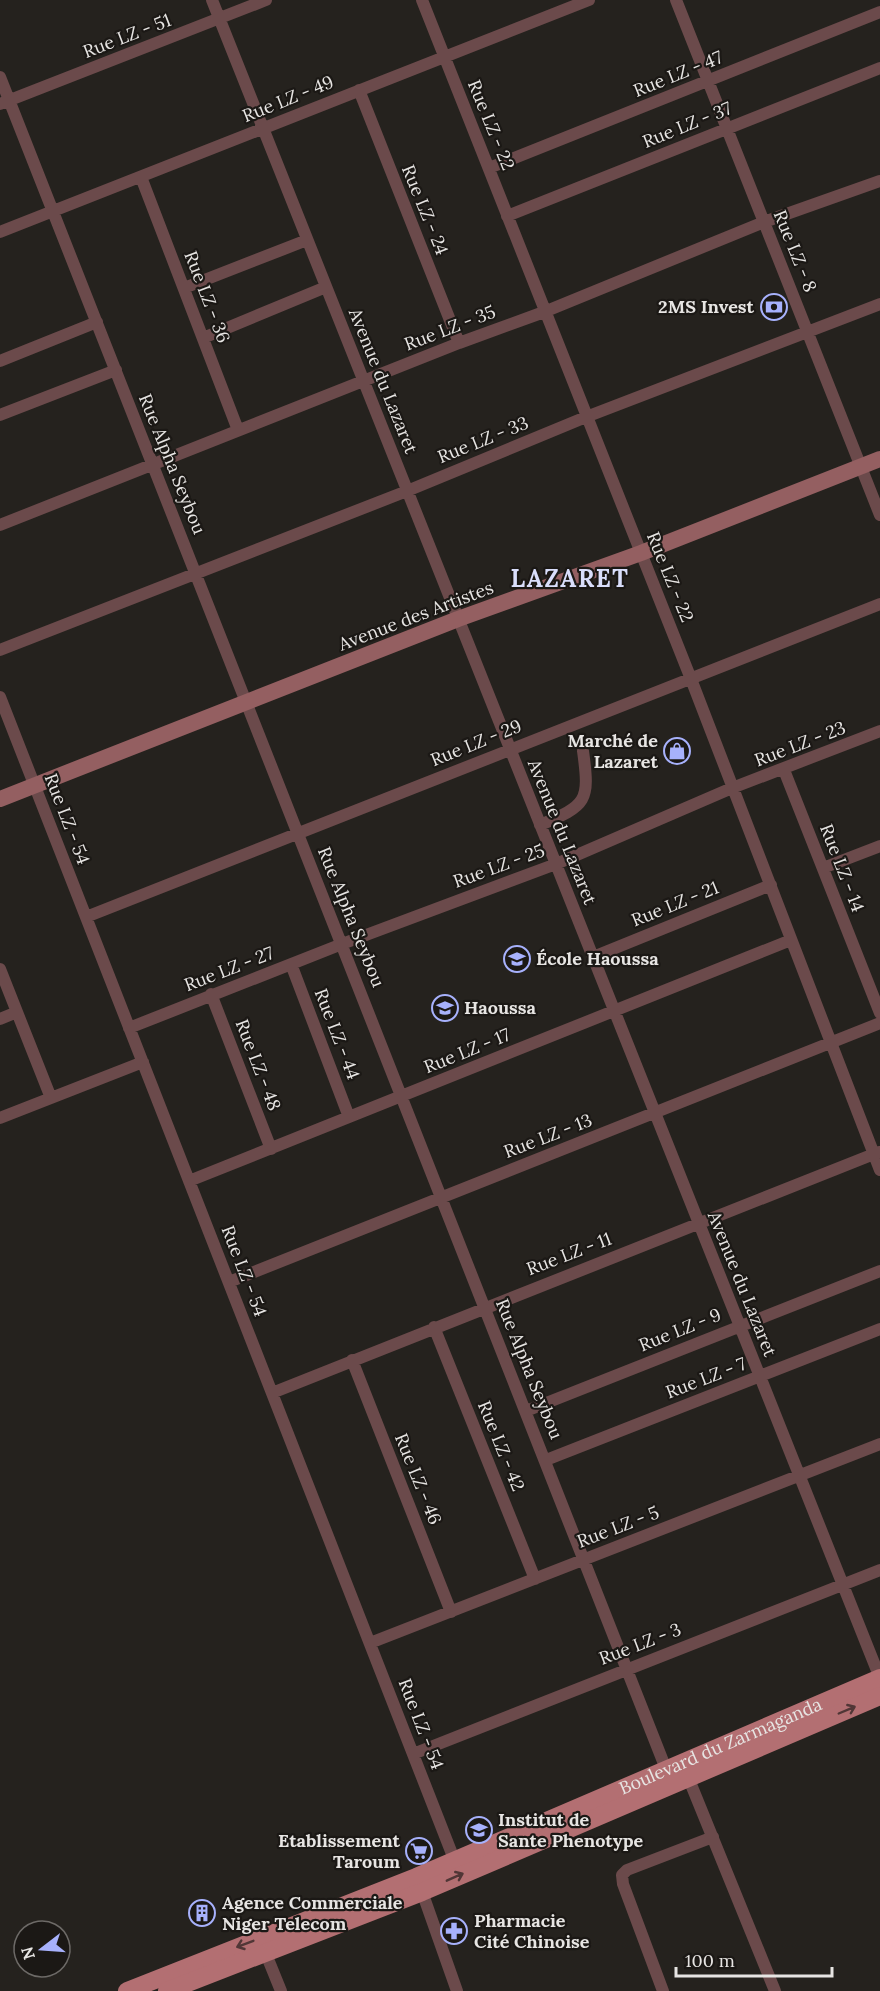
<svg xmlns="http://www.w3.org/2000/svg" width="880" height="1991" font-family="Lora,serif">
  <style>
    .lines { fill: none; stroke-linecap: round; stroke-linejoin: round }
    .street { stroke: #6b4a4b; stroke-width: 12 }
    .secondary { stroke: #945f61; stroke-width: 16 }
    .primary { stroke: #b36f72; stroke-width: 18 }
    .oneway { stroke: #503636 }
    .labels { text-anchor: middle; stroke-width: 4.5; stroke-linejoin: round; paint-order: stroke }
    .street-label { font-size: 18px; fill: #e7e5e3; stroke: #1b1815 }
    .poi-label { font-size: 18px; font-weight: bold; fill: #e7e5e3; stroke: #1b1815; text-anchor: start }
    .district-label { font-size: 24px; font-weight: bold; letter-spacing: 1.5px; fill: #d9defb; stroke: #1b1815 }
  </style>
  <rect width="100%" height="100%" fill="#25221e"/>
  <g class="lines">
    <path class="street" d="M 212,0 L 880,1678
      M 422,0 L 691,679 L 880,1170
      M 676,0 L 880,515
      M 0,77 L 666,1769
      M 359,90 L 459,343
      M 0,104 L 266,0
      M 489,168 L 880,12
      M 141,177 L 238,430
      M 507,216 L 880,68
      M 0,232 L 589,0
      M 184,288 L 307,240
      M 203,338 L 326,287
      M 0,361 L 97,322
      M 0,415 L 116,370
      M 0,525 L 459,343 L 544,312 L 764,222 L 880,181
      M 0,650 L 407,491 L 586,417 L 880,304
      M 0,697 L 454,1859
      M 784,770 L 880,1013
      M 540,825 C 587,805 590,802 583,751
      M 823,868 L 880,846
      M 86,917 L 880,604
      M 593,957 L 771,885
      M 291,964 L 349,1117
      M 0,969 L 51,1098
      M 211,994 L 271,1149
      M 0,1019 L 17,1012
      M 129,1028 L 342,944 L 556,864 L 732,788 L 880,731
      M 0,1118 L 143,1062
      M 189,1181 L 791,940
      M 229,1282 L 880,1023
      M 434,1327 L 535,1579
      M 352,1360 L 451,1612
      M 272,1393 L 879,1152
      M 526,1411 L 880,1271
      M 546,1460 L 880,1329
      M 370,1643 L 880,1444
      M 413,1754 L 880,1570
      M 688,1777 L 775,1991
      M 420,1886 L 457,1991
      M 266,1954 L 281,1991
      M 663,1991 L 623,1884 L 622,1875 L 627,1870 L 713,1837"/>
    <path class="secondary" d="M 0,799 L 458,619 L 641,553 L 880,459"/>
    <g class="primary">
      <path id="s1" d="M 127,1991 L 416,1877 L 880,1678"/>
      <path d="M 167,1991 L 422,1892 L 880,1696"/>
    </g>
  </g>
  <defs><path id="oneway-shaft" d="M-6 0H5M1.5-3L5.5 0L1.5 3" fill="none" stroke-width="1.6" stroke-linecap="round" stroke-linejoin="round" transform="scale(1.5)"/></defs>
  <g class="oneway">
    <use href="#oneway-shaft" transform="translate(847 1710) rotate(-23)"/>
    <use href="#oneway-shaft" transform="translate(455 1877) rotate(-24)"/>
    <use href="#oneway-shaft" transform="translate(245 1944) rotate(159)"/>
  </g>
  <defs>
    <symbol id="bank-ring" viewBox="-11 -11 22 22"><circle r="9.5" fill="#1b1815" stroke="#a7b1fc" stroke-width="1.5"/><path d="M-6-4H6V4H-6ZM0-2.3a2.3 2.3 0 1 0 0 4.6a2.3 2.3 0 1 0 0-4.6Z" fill="#a7b1fc"/></symbol>
    <symbol id="shop-ring" viewBox="-11 -11 22 22"><circle r="9.5" fill="#1b1815" stroke="#a7b1fc" stroke-width="1.5"/><path d="M-5-2.5h2.3a2.7 3.5 0 0 1 5.4 0H5L5.5 6h-11ZM-1.5-2.5h3a1.5 2.3 0 0 0-3 0Z" fill="#a7b1fc"/></symbol>
    <symbol id="school-ring" viewBox="-11 -11 22 22"><circle r="9.5" fill="#1b1815" stroke="#a7b1fc" stroke-width="1.5"/><path d="M0-5L7-2L0 1L-7-2ZM-4 1L0 2.5L4 1V4Q0 6-4 4Z" fill="#a7b1fc"/></symbol>
    <symbol id="university-ring" viewBox="-11 -11 22 22"><circle r="9.5" fill="#1b1815" stroke="#a7b1fc" stroke-width="1.5"/><path d="M0-5L7-2L0 1L-7-2ZM-4 1L0 2.5L4 1V4Q0 6-4 4Z" fill="#a7b1fc"/></symbol>
    <symbol id="supermarket-ring" viewBox="-11 -11 22 22"><circle r="9.5" fill="#1b1815" stroke="#a7b1fc" stroke-width="1.5"/><path d="M-6-5.5h2.5l.6 2H6L4.5 2H-2.5L-4.4-4H-6ZM-1.5 3.2a1.3 1.3 0 1 0 .1 0ZM3 3.2a1.3 1.3 0 1 0 .1 0Z" fill="#a7b1fc"/></symbol>
    <symbol id="building-ring" viewBox="-11 -11 22 22"><circle r="9.5" fill="#1b1815" stroke="#a7b1fc" stroke-width="1.5"/><path d="M-4-6H4V6H1V3H-1V6H-4ZM-2.5-4.3h1.7v1.8h-1.7ZM.8-4.3h1.7v1.8H.8ZM-2.5-1h1.7V.8h-1.7ZM.8-1h1.7V.8H.8Z" fill="#a7b1fc"/></symbol>
    <symbol id="pharmacy-ring" viewBox="-11 -11 22 22"><circle r="9.5" fill="#1b1815" stroke="#a7b1fc" stroke-width="1.5"/><path d="M-2-6h4v4h4v4h-4v4h-4v-4h-4v-4h4Z" fill="#a7b1fc"/></symbol>
  </defs>
  <g fill-rule="evenodd">
    <use href="#bank-ring" x="759" y="292" width="30" height="30"/>
    <use href="#shop-ring" x="662" y="736" width="30" height="30"/>
    <use href="#school-ring" x="502" y="944" width="30" height="30"/>
    <use href="#school-ring" x="430" y="993" width="30" height="30"/>
    <use href="#university-ring" x="464" y="1815" width="30" height="30"/>
    <use href="#supermarket-ring" x="404" y="1836" width="30" height="30"/>
    <use href="#building-ring" x="187" y="1898" width="30" height="30"/>
    <use href="#pharmacy-ring" x="439" y="1916" width="30" height="30"/>
  </g>
  <g class="labels">
    <g class="street-label">
      <text transform="translate(127 36) rotate(-21)" y="6">Rue LZ - 51</text>
      <text transform="translate(678 74) rotate(-22)" y="6">Rue LZ - 47</text>
      <text transform="translate(288 99) rotate(-22)" y="6">Rue LZ - 49</text>
      <text transform="translate(491 125) rotate(68)" y="6">Rue LZ - 22</text>
      <text transform="translate(687 125) rotate(-22)" y="6">Rue LZ - 37</text>
      <text transform="translate(425 210) rotate(68)" y="6">Rue LZ - 24</text>
      <text transform="translate(795 251) rotate(68)" y="6">Rue LZ - 8</text>
      <text transform="translate(207 297) rotate(69)" y="6">Rue LZ - 36</text>
      <text transform="translate(450 328) rotate(-21)" y="6">Rue LZ - 35</text>
      <text transform="translate(383 381) rotate(68)" y="6">Avenue du Lazaret</text>
      <text transform="translate(483 440) rotate(-22)" y="6">Rue LZ - 33</text>
      <text transform="translate(172 464) rotate(68)" y="6">Rue Alpha Seybou</text>
      <text transform="translate(670 577) rotate(68)" y="6">Rue LZ - 22</text>
      <text transform="translate(416 616) rotate(-21)" y="6">Avenue des Artistes</text>
      <text transform="translate(476 743) rotate(-22)" y="6">Rue LZ - 29</text>
      <text transform="translate(800 744) rotate(-21)" y="6">Rue LZ - 23</text>
      <text transform="translate(67 819) rotate(69)" y="6">Rue LZ - 54</text>
      <text transform="translate(562 832) rotate(68)" y="6">Avenue du Lazaret</text>
      <text transform="translate(499 866) rotate(-20)" y="6">Rue LZ - 25</text>
      <text transform="translate(842 868) rotate(69)" y="6">Rue LZ - 14</text>
      <text transform="translate(675 904) rotate(-22)" y="6">Rue LZ - 21</text>
      <text transform="translate(351 917) rotate(68)" y="6">Rue Alpha Seybou</text>
      <text transform="translate(229 969) rotate(-21)" y="6">Rue LZ - 27</text>
      <text transform="translate(337 1034) rotate(69)" y="6">Rue LZ - 44</text>
      <text transform="translate(467 1051) rotate(-22)" y="6">Rue LZ - 17</text>
      <text transform="translate(258 1065) rotate(69)" y="6">Rue LZ - 48</text>
      <text transform="translate(548 1136) rotate(-21)" y="6">Rue LZ - 13</text>
      <text transform="translate(569 1254) rotate(-21)" y="6">Rue LZ - 11</text>
      <text transform="translate(244 1271) rotate(69)" y="6">Rue LZ - 54</text>
      <text transform="translate(742 1284) rotate(68)" y="6">Avenue du Lazaret</text>
      <text transform="translate(680 1330) rotate(-22)" y="6">Rue LZ - 9</text>
      <text transform="translate(529 1369) rotate(68)" y="6">Rue Alpha Seybou</text>
      <text transform="translate(706 1378) rotate(-21)" y="6">Rue LZ - 7</text>
      <text transform="translate(501 1446) rotate(68)" y="6">Rue LZ - 42</text>
      <text transform="translate(418 1479) rotate(68)" y="6">Rue LZ - 46</text>
      <text transform="translate(618 1527) rotate(-21)" y="6">Rue LZ - 5</text>
      <text transform="translate(640 1644) rotate(-21)" y="6">Rue LZ - 3</text>
      <text transform="translate(421 1724) rotate(69)" y="6">Rue LZ - 54</text>
      <text dy="6" stroke="none"><textPath href="#s1" startOffset="642">Boulevard du Zarmaganda</textPath></text>
    </g>
    <g class="poi-label">
      <text x="754" y="313" text-anchor="end">2MS Invest</text>
      <text x="658" y="747" text-anchor="end">Marché de<tspan x="658" dy="21">Lazaret</tspan></text>
      <text x="536" y="965">École Haoussa</text>
      <text x="464" y="1014">Haoussa</text>
      <text x="498" y="1826">Institut de<tspan x="498" dy="21">Sante Phenotype</tspan></text>
      <text x="400" y="1847" text-anchor="end">Etablissement<tspan x="400" dy="21">Taroum</tspan></text>
      <text x="222" y="1909">Agence Commerciale<tspan x="222" dy="21">Niger Telecom</tspan></text>
      <text x="474" y="1927">Pharmacie<tspan x="474" dy="21">Cité Chinoise</tspan></text>
    </g>
    <g class="district-label">
      <text x="570" y="587">LAZARET</text>
    </g>
  </g>
  <g transform="translate(42 1949) rotate(253)"><circle r="28" fill="#1b1815" stroke="#6d6a67" stroke-width="1.5"/>
  <path d="M0-4.5L10 22L0 15L-10 22Z" fill="#a7b1fc"/>
  <text y="-9" font-size="16" font-weight="bold" text-anchor="middle" fill="#e7e5e3">N</text>
  </g>
  <path d="M676 1967v9h156v-9" fill="none" stroke="#e7e5e3" stroke-width="3"/>
  <text x="685" y="1967" font-size="18" fill="#e7e5e3" stroke="#1b1815" stroke-width="4.5" paint-order="stroke">100 m</text>
</svg>
